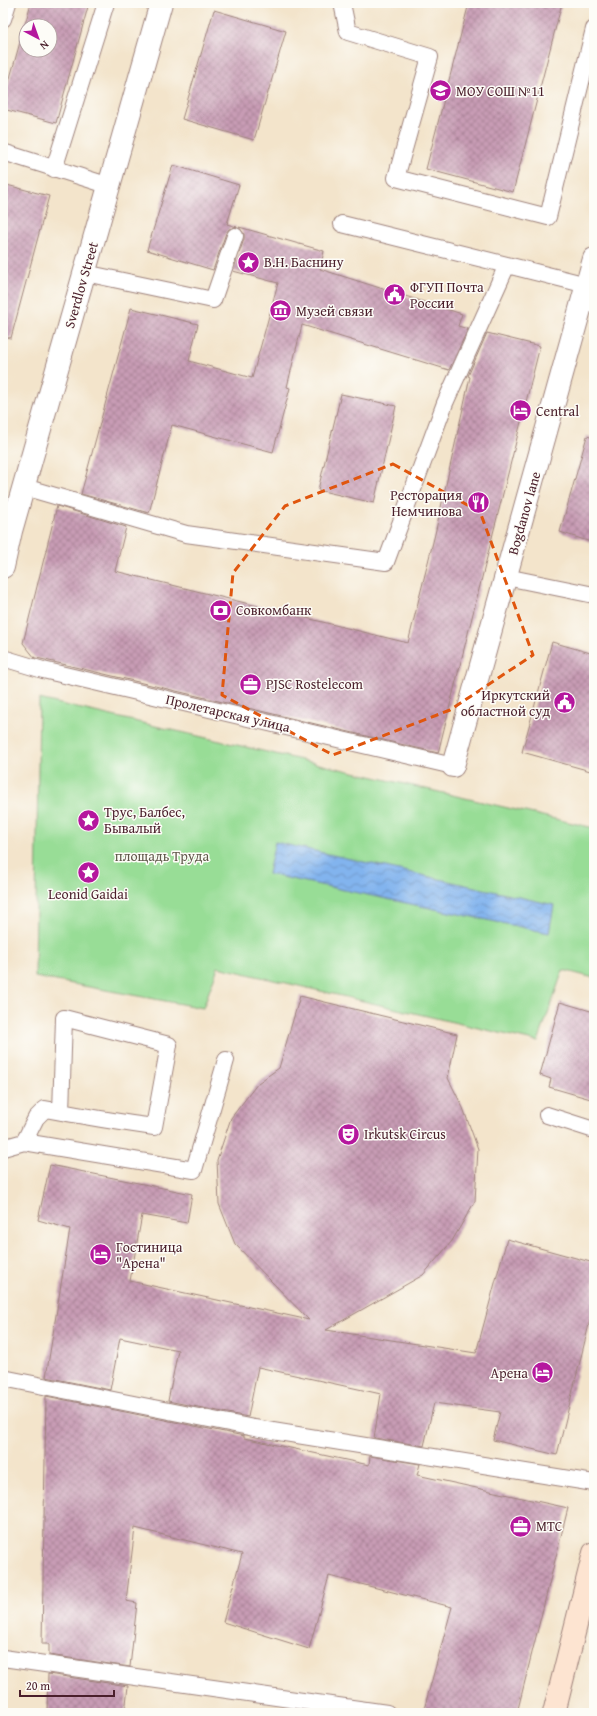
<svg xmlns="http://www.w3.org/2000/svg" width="597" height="1716" font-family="'Gentium Book Plus',serif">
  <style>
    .park { fill: #98dd96; stroke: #717e60 }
    .water { fill: url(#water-waves); stroke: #666a8c }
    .building { fill: url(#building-cross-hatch); fill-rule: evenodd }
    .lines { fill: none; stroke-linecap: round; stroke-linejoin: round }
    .lane-casing { stroke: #9e827b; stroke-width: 18 }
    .street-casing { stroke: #9e827b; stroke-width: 24 }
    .secondary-casing { stroke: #9e827b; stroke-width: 24 }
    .lane { stroke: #fff; stroke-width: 16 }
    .street { stroke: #fff; stroke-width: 22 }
    .secondary { stroke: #fde4d1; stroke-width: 22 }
    .marked { fill: none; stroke: #e0560e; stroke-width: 3; stroke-dasharray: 8 5; stroke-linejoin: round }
    .labels { text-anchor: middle; stroke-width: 3; stroke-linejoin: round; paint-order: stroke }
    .poi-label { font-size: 14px; fill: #4a1f2b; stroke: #fdfcf7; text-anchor: start }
    .street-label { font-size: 14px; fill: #4a1f2b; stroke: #fdfcf7 }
    .park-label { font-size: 14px; fill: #61584b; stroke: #fdfcf7 }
  </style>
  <defs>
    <pattern id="water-waves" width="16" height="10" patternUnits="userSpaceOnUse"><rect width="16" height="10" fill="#82b4ee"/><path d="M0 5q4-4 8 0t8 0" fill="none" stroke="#6c92c1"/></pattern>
    <pattern id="building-cross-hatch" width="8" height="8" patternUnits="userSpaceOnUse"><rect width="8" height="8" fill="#c89cb5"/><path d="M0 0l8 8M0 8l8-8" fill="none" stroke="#a47f93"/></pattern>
  </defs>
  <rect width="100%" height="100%" fill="#fdfcf7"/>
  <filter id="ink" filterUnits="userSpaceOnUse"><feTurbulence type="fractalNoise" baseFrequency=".025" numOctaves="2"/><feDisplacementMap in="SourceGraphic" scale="8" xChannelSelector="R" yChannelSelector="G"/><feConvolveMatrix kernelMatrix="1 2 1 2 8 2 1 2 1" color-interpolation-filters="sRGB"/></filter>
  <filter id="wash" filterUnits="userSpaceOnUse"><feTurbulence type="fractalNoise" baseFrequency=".012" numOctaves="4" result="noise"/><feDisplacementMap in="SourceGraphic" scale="16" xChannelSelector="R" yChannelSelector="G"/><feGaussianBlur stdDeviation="0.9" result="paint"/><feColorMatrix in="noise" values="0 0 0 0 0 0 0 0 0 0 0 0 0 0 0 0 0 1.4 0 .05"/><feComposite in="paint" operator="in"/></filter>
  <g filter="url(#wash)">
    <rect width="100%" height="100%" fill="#f3e4cb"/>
    <path class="park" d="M 39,699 L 594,828 L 594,978 L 563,970 L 538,1042 L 218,967 L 203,1008 L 35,977 Z"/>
    <path class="water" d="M 275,842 L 554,905 L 549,933 L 268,874 Z"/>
    <g id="blocks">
      <path class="building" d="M 31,3 L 89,3 L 56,123 L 3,109 L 3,103 ZM 26,26 L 50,26 L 50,50 L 26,50 Z
        M 469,3 L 562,3 L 513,192 L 426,169 Z
        M 214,10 L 286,31 L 254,140 L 182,119 Z
        M 173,165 L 239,185 L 227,224 L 237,227 L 229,229 L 226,233 L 213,270 L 147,250 Z
        M 3,184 L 49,196 L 11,338 L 3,337 Z
        M 239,227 L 324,251 L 320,269 L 462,314 L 458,326 L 468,329 L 449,370 L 302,325 L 287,387 L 290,388 L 273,452 L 172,425 L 149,513 L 81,494 L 131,308 L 198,324 L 189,361 L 252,378 L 278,283 L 233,271 L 244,239 L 244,234 Z
        M 487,333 L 540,346 L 438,753 L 41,659 L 35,658 L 23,643 L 57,506 L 126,527 L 115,571 L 408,643 L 435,534 L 470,377 L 468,376 Z
        M 341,394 L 396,406 L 374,503 L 318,490 Z
        M 587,436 L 594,438 L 594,543 L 560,532 Z
        M 552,642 L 594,654 L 594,772 L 522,752 Z
        M 300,996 L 457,1034 L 448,1078 L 463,1108 L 478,1149 L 475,1201 L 452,1241 L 423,1275 L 326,1330 L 476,1353 L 507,1239 L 594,1263 L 594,1304 L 557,1455 L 493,1440 L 500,1412 L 434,1403 L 424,1446 L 374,1438 L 381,1394 L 258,1367 L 248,1417 L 168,1401 L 178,1350 L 120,1338 L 110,1390 L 46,1377 L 70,1229 L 38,1220 L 50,1165 L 192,1194 L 187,1223 L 142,1215 L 130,1281 L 309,1320 L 235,1244 L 219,1204 L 217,1160 L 231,1118 L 258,1083 L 279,1068 Z
        M 560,1002 L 594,1012 L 594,1100 L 549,1087 L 551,1079 L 540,1075 Z
        M 46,1396 L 244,1436 L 244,1438 L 369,1465 L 370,1456 L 420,1464 L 417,1475 L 568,1508 L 517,1713 L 423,1713 L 452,1607 L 329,1576 L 309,1649 L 223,1622 L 242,1554 L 135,1528 L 126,1601 L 137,1603 L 130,1667 L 49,1655 L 49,1644 L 42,1644 Z
        M 48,1674 L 128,1686 L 125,1713 L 47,1713 Z"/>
    </g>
  </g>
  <g filter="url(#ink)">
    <use href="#blocks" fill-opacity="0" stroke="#9e827b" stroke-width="1"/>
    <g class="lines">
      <defs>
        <path id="lane" d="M 342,3 L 348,32 L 430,57 L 396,178 L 548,217 L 594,29
          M 3,19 L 8,3
          M 3,152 L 110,186
          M 54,169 L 106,3
          M 342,224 L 587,285 L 594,289
          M 85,273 L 213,300 L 235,236
          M 24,487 L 186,534 L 386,562 L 445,403 L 507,265
          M 506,577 L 594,595
          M 3,658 L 43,670 L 453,766
          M 547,1115 L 594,1130
          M 24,1142 L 36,1118 L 45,1109 C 82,1116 117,1122 154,1127 L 169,1045 L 64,1018 L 61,1112
          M 3,1148 L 24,1142 L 194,1170 L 226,1060
          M 3,1378 L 254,1428 L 594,1483
          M 3,1658 L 387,1713"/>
        <path id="street" d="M 3,567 L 11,531 L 161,3
          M 453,766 L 594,259"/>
        <path id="secondary" d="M 554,1713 L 594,1553"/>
      </defs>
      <use href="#lane" class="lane-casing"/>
      <use href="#street" class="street-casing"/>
      <use href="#secondary" class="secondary-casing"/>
      <use href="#lane" class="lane"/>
      <use href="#street" class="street"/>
      <use href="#secondary" class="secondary"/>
    </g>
  </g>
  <path class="marked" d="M 393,464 L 480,512 L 533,655 L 450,710 L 333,755 L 222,695 L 233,573 L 285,506 Z"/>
  <defs>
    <symbol id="school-disc" viewBox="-11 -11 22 22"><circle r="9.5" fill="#b5179e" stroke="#fdfcf7"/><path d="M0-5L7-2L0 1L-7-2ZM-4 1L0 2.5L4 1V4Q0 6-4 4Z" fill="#fff"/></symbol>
    <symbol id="sight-disc" viewBox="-11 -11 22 22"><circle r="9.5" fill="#b5179e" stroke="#fdfcf7"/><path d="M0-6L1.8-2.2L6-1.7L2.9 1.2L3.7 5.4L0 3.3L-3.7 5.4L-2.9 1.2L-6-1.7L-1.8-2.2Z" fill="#fff"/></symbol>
    <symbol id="civic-disc" viewBox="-11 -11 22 22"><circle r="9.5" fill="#b5179e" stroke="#fdfcf7"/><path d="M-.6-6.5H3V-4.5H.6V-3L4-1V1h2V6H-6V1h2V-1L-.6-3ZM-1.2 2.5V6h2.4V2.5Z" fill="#fff"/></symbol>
    <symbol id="museum-disc" viewBox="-11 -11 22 22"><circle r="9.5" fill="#b5179e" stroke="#fdfcf7"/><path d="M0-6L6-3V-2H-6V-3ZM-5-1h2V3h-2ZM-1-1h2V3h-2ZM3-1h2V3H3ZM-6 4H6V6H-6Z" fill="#fff"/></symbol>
    <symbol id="hotel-disc" viewBox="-11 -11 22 22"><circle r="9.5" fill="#b5179e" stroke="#fdfcf7"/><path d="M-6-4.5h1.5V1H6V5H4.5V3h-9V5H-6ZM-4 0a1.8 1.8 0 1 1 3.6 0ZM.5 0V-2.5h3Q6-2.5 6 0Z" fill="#fff"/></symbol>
    <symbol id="restaurant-disc" viewBox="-11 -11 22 22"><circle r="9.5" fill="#b5179e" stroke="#fdfcf7"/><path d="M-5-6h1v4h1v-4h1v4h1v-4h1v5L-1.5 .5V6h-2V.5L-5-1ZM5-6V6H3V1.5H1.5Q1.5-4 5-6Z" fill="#fff"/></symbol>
    <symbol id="bank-disc" viewBox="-11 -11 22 22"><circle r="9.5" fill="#b5179e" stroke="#fdfcf7"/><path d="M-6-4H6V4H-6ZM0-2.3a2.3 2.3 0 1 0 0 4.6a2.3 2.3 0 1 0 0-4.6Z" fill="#fff"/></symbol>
    <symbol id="office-disc" viewBox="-11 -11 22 22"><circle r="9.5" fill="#b5179e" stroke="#fdfcf7"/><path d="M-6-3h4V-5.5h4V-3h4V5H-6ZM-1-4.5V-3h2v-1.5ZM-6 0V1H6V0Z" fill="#fff"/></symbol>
    <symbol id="theatre-disc" viewBox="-11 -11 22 22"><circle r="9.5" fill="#b5179e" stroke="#fdfcf7"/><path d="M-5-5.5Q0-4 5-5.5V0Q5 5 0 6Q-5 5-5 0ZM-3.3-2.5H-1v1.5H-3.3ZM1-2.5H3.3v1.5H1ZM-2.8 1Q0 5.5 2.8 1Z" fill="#fff"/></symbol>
  </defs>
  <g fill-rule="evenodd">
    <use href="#school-disc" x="428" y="78" width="25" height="25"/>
    <use href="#sight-disc" x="236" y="250" width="25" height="25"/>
    <use href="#civic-disc" x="382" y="282" width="25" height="25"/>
    <use href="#museum-disc" x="268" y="298" width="25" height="25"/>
    <use href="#hotel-disc" x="508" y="398" width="25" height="25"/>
    <use href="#restaurant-disc" x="466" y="490" width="25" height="25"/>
    <use href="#bank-disc" x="208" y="598" width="25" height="25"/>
    <use href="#office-disc" x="238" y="672" width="25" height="25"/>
    <use href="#civic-disc" x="552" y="690" width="25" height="25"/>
    <use href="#sight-disc" x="76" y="808" width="25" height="25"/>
    <use href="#sight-disc" x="76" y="860" width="25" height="25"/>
    <use href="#theatre-disc" x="336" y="1122" width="25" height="25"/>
    <use href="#hotel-disc" x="88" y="1242" width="25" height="25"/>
    <use href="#hotel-disc" x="530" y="1360" width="25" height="25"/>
    <use href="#office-disc" x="508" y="1514" width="25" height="25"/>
  </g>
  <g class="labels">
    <g class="poi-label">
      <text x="456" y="96">МОУ СОШ №11</text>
      <text x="264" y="267">В.Н. Баснину</text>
      <text x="410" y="292">ФГУП Почта<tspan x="410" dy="16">России</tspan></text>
      <text x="296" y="316">Музей связи</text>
      <text x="536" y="416">Central</text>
      <text x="462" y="500" text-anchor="end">Ресторация<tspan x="462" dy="16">Немчинова</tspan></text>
      <text x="236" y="615">Совкомбанк</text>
      <text x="266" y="689">PJSC Rostelecom</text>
      <text x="550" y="700" text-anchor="end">Иркутский<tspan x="550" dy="16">областной суд</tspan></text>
      <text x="104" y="817">Трус, Балбес,<tspan x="104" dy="16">Бывалый</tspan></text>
      <text x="88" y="899" text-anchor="middle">Leonid Gaidai</text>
      <text x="364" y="1139">Irkutsk Circus</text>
      <text x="116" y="1252">Гостиница<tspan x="116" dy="16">"Арена"</tspan></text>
      <text x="528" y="1378" text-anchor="end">Арена</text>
      <text x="536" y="1531">МТС</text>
    </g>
    <g class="street-label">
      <text transform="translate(81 285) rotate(-74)" y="5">Sverdlov Street</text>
      <text transform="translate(524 513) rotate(-74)" y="5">Bogdanov lane</text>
      <text transform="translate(228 713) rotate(13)" y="5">Пролетарская улица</text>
    </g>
    <g class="park-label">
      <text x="162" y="861">площадь Труда</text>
    </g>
  </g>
  <rect width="597" height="1716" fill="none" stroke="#fdfcf7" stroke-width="16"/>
  <g transform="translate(38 38) rotate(139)"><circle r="19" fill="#fdfcf7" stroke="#b5a4a5"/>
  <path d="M0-3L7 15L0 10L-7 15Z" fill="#b5179e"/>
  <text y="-6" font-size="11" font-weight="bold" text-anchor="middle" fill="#4a1f2b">N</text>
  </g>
  <path d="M20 1690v6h94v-6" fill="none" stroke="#4a1f2b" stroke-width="2"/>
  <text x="26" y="1690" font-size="12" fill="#4a1f2b" stroke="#fdfcf7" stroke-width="3" paint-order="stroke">20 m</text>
</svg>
